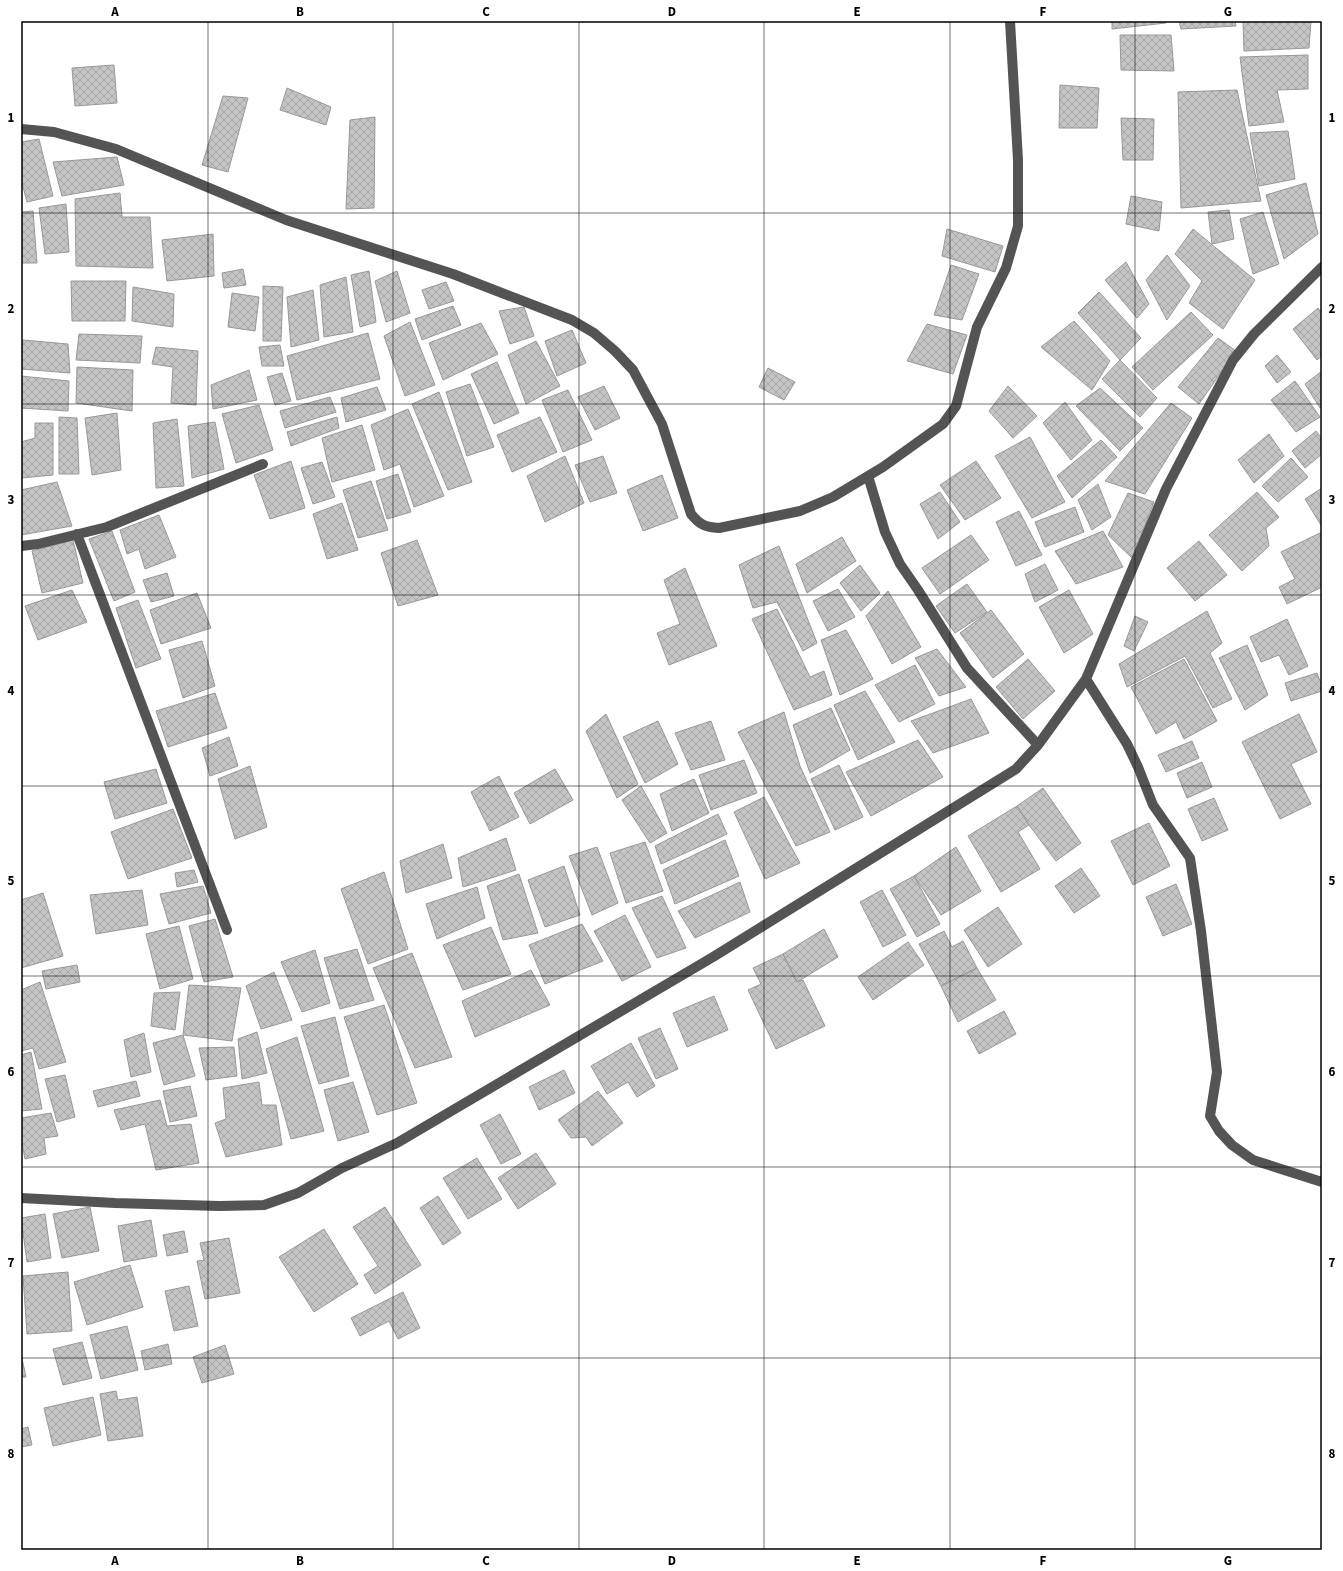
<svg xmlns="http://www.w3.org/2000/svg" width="1343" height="1571" font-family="'Source Sans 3',sans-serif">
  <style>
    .building { fill: url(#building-cross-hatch); stroke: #989898 }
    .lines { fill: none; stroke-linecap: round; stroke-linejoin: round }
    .minor { stroke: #545454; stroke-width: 10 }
    .grid { fill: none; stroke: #000; stroke-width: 1; stroke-opacity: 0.55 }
    .neatline { fill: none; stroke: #000; stroke-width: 1.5 }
    .grid-label { font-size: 13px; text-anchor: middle; font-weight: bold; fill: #000 }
  </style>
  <defs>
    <pattern id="building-cross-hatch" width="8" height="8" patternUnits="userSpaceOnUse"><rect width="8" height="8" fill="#c4c4c4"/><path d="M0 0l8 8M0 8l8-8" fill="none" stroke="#a7a7a7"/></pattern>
  </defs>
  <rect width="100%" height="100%" fill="#fff"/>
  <path class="building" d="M 1112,21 L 1166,21 L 1166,23 L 1112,29 Z
    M 1179,21 L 1235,21 L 1236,26 L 1181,29 Z
    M 1243,21 L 1311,21 L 1309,48 L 1244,51 Z
    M 1120,35 L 1171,35 L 1174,71 L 1121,70 Z
    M 1308,55 L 1308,89 L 1277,90 L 1284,122 L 1249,126 L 1240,57 Z
    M 114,65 L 117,103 L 75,106 L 72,68 Z
    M 1060,85 L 1099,88 L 1097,128 L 1059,128 Z
    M 287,88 L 331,107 L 326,125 L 280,110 Z
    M 1237,90 L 1261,201 L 1181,208 L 1178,92 Z
    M 223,96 L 248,98 L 228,172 L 202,165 Z
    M 375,117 L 374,208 L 346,209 L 350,120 Z
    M 1121,118 L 1154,119 L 1153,160 L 1123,160 Z
    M 1288,131 L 1295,179 L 1259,186 L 1250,133 Z
    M 39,139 L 53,196 L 27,202 L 21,179 L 21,142 Z
    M 117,157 L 124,185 L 62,196 L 53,162 Z
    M 1306,183 L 1318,234 L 1284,259 L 1266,195 Z
    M 120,193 L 122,217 L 150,217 L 153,268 L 76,266 L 75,199 Z
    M 1131,196 L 1162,202 L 1159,231 L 1126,224 Z
    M 66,204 L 69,252 L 45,254 L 39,208 Z
    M 1229,210 L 1234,239 L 1212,244 L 1208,212 Z
    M 33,211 L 37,263 L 21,263 L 21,212 Z
    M 1263,212 L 1279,264 L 1253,274 L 1240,219 Z
    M 947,229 L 1003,246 L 995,272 L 942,256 Z
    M 1193,229 L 1255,280 L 1223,329 L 1189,303 L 1202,281 L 1175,254 Z
    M 213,234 L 214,276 L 167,281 L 162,240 Z
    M 1167,255 L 1190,286 L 1167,320 L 1146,280 Z
    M 1126,262 L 1149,304 L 1137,318 L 1105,280 Z
    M 951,265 L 979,274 L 962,320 L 934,315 Z
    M 243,269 L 246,285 L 224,288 L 222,273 Z
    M 369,271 L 376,322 L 360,327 L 351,275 Z
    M 397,271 L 410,313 L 386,322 L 375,281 Z
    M 346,277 L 353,332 L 324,337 L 320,285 Z
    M 71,281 L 126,281 L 125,321 L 72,321 Z
    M 446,282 L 454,301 L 429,309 L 422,290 Z
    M 263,286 L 283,287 L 281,341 L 263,341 Z
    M 133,287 L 174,294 L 173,327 L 132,321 Z
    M 313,290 L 319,340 L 291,347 L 287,297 Z
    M 1099,292 L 1141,338 L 1120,360 L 1078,313 Z
    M 232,293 L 259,297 L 255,331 L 228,327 Z
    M 453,306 L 461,325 L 422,340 L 415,319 Z
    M 524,307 L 534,336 L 510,344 L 499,311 Z
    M 1318,308 L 1322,314 L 1322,356 L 1317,360 L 1293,329 Z
    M 1191,312 L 1213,335 L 1153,390 L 1132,367 Z
    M 1074,321 L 1110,361 L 1092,390 L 1041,347 Z
    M 410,322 L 435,385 L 405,396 L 384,336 Z
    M 481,323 L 498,354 L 443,380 L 429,343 Z
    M 927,324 L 967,335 L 953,374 L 907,361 Z
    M 572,330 L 586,363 L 557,376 L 545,341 Z
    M 368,333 L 380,379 L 297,400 L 287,356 Z
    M 79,334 L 142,336 L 140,363 L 76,360 Z
    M 1218,338 L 1236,351 L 1199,404 L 1178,387 Z
    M 23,340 L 68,344 L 70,373 L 21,369 Z
    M 536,341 L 560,386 L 526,404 L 508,355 Z
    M 280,345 L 284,366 L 262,366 L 259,347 Z
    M 156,347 L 198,351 L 196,405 L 171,403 L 173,367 L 152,364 Z
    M 1277,355 L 1291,372 L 1277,383 L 1265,366 Z
    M 1120,360 L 1157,398 L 1140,417 L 1102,379 Z
    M 497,362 L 519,413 L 494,424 L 471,374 Z
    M 77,367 L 133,370 L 132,411 L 76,403 Z
    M 768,368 L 795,382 L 784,400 L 759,387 Z
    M 249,370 L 257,400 L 213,409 L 211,385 Z
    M 1322,371 L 1322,407 L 1320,408 L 1305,384 Z
    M 282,373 L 291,401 L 275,405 L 267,377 Z
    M 21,376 L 69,381 L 68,411 L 21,408 Z
    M 1295,381 L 1320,417 L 1296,432 L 1271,400 Z
    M 470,384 L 494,447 L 467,456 L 446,392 Z
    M 604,386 L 620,418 L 595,430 L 578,397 Z
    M 1008,386 L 1037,416 L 1013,438 L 989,411 Z
    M 377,387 L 386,410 L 346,422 L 341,398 Z
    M 1100,388 L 1143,428 L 1120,451 L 1076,406 Z
    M 568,390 L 592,440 L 563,452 L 542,400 Z
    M 439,392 L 472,482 L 448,490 L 412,404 Z
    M 330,397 L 336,412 L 285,428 L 280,411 Z
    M 1065,402 L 1092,440 L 1071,460 L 1043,423 Z
    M 1171,403 L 1192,418 L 1145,494 L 1105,481 Z
    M 259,405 L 273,450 L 236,463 L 222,414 Z
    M 408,409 L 444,496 L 414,507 L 400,464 L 384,470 L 371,425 Z
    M 117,413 L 121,470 L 92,475 L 85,418 Z
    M 59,417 L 77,418 L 79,474 L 59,474 Z
    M 337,417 L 339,428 L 291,446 L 287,432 Z
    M 540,417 L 557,452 L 512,472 L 497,435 Z
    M 177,419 L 184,486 L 156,488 L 153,423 Z
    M 215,422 L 224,469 L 192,478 L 188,426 Z
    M 35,423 L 53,423 L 53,475 L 21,478 L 21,442 L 35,438 Z
    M 362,425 L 375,470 L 332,482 L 322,438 Z
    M 1316,431 L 1322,439 L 1322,454 L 1305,468 L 1292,451 Z
    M 1269,434 L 1284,456 L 1254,483 L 1238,460 Z
    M 1030,437 L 1065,502 L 1032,518 L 995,456 Z
    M 1101,440 L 1117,457 L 1072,498 L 1057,476 Z
    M 565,456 L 584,503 L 545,522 L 527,476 Z
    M 603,456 L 617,493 L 590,502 L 575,465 Z
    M 1291,458 L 1308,477 L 1278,502 L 1262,486 Z
    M 291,461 L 305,508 L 270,519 L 254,475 Z
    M 976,461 L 1001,498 L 965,520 L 940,485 Z
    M 322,462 L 335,497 L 313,504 L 301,468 Z
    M 398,474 L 411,512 L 387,519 L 376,481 Z
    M 662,475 L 678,518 L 643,531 L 627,490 Z
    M 371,481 L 388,530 L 358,538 L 343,490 Z
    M 57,482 L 72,526 L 21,535 L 21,490 Z
    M 1098,484 L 1111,517 L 1092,530 L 1078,500 Z
    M 1322,488 L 1322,527 L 1305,499 Z
    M 940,492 L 960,522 L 938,539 L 920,504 Z
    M 1257,492 L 1279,517 L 1266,528 L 1269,546 L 1242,571 L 1209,535 Z
    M 1128,493 L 1154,502 L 1132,558 L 1108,535 Z
    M 342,503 L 358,550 L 327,559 L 313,514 Z
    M 1075,507 L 1084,532 L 1045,547 L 1035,522 Z
    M 1019,511 L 1042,555 L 1016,566 L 996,522 Z
    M 159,515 L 176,557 L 145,569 L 139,549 L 127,554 L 120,530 Z
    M 112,531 L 135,592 L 114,601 L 89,539 Z
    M 1103,531 L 1123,567 L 1076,584 L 1055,551 Z
    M 1322,532 L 1322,587 L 1287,604 L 1279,587 L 1295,579 L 1281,552 Z
    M 971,535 L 989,560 L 940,594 L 922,568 Z
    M 842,537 L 856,561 L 807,593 L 796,564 Z
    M 73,540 L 83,583 L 42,593 L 32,551 Z
    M 417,540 L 438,595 L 398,606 L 381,553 Z
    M 1199,541 L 1227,575 L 1195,601 L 1167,568 Z
    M 779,546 L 817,643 L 803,651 L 777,602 L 753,608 L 739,565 Z
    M 1045,564 L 1058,590 L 1035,602 L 1025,574 Z
    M 860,565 L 880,593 L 861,611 L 840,583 Z
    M 685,568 L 717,646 L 669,665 L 657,633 L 680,624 L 664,580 Z
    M 167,573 L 174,596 L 151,602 L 143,580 Z
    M 967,584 L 987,612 L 955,633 L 936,606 Z
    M 838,589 L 855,617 L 828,631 L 813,601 Z
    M 72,590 L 87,622 L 38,640 L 25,606 Z
    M 1069,590 L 1093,634 L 1064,653 L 1039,607 Z
    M 888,591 L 921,647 L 892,664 L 866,616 Z
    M 197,593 L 211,628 L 161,644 L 150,610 Z
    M 138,600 L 161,659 L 136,668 L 116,608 Z
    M 777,609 L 810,677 L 824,671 L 832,695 L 794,710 L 752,619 Z
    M 991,610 L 1024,654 L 993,678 L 960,633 Z
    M 1207,611 L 1222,643 L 1210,653 L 1232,699 L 1213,708 L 1185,656 L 1127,687 L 1119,664 Z
    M 1135,616 L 1148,622 L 1134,651 L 1124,646 Z
    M 1287,619 L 1308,666 L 1289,675 L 1279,655 L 1261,662 L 1250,637 Z
    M 846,630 L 873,679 L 840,695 L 821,640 Z
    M 202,641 L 215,686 L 183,698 L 169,650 Z
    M 1247,645 L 1268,695 L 1245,710 L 1219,658 Z
    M 937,649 L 966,687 L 939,696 L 915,658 Z
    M 1028,659 L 1055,691 L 1023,719 L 996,687 Z
    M 1184,659 L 1217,721 L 1184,739 L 1176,722 L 1156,734 L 1131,687 Z
    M 915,665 L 935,704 L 899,722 L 875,685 Z
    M 1317,673 L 1322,686 L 1322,691 L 1291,701 L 1285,683 Z
    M 865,691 L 895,742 L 858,760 L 834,705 Z
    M 215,693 L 227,728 L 168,747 L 156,711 Z
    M 971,699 L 989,733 L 933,753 L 911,721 Z
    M 831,708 L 850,750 L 810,773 L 793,725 Z
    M 784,712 L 800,766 L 830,832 L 796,846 L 738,732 Z
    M 606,714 L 638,784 L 617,798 L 586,731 Z
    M 1299,714 L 1317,752 L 1291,764 L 1311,804 L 1280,819 L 1242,742 Z
    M 658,721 L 678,764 L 645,783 L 623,737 Z
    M 711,721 L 725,760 L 691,770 L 675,733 Z
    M 229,737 L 238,766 L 210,776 L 202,748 Z
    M 918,740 L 943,777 L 871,816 L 846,772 Z
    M 1192,741 L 1199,758 L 1166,772 L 1158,755 Z
    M 744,760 L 757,793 L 711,810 L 699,775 Z
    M 1202,762 L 1212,787 L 1187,798 L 1177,773 Z
    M 839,765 L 863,817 L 835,830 L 811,779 Z
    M 250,766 L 267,827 L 235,839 L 218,779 Z
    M 156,769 L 167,803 L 115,819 L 104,782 Z
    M 555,769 L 573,800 L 530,824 L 514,793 Z
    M 499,776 L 519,817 L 490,831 L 471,792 Z
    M 694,779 L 709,813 L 672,831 L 660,794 Z
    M 641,786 L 667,833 L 650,843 L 622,800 Z
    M 1043,788 L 1081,843 L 1056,861 L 1029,825 L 1017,806 Z
    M 764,797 L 800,863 L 765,879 L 734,812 Z
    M 1214,798 L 1228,830 L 1202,841 L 1188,809 Z
    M 1017,806 L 1029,825 L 1018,832 L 1040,869 L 1001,892 L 968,836 Z
    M 173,809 L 192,858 L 128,879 L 111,832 Z
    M 718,814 L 727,834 L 661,864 L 655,846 Z
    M 1149,823 L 1170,866 L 1133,885 L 1111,841 Z
    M 506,838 L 516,870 L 463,887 L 458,858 Z
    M 725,840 L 739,876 L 675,904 L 663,870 Z
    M 645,842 L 663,891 L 626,903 L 610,853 Z
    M 443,844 L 452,878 L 406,893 L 400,861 Z
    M 597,847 L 618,903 L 592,915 L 569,856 Z
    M 956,847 L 981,891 L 941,915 L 914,876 Z
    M 564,866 L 580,915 L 545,927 L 528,880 Z
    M 1081,868 L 1100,896 L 1074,913 L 1055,886 Z
    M 194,870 L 198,882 L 177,887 L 175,873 Z
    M 384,872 L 408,949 L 368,964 L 341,889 Z
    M 519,874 L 538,933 L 503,940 L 487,886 Z
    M 914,876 L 940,924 L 917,937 L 890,889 Z
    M 740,882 L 750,912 L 695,938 L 678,911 Z
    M 1176,884 L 1192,924 L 1163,936 L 1146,897 Z
    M 203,886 L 211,913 L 169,924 L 160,894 Z
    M 477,887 L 485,918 L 437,939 L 426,904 Z
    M 142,890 L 148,925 L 96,934 L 90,895 Z
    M 882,890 L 906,935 L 883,947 L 860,902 Z
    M 43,893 L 63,956 L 21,968 L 21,900 Z
    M 662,896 L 686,948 L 657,958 L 632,908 Z
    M 998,907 L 1022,944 L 988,967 L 964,930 Z
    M 625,915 L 651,967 L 622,981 L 594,931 Z
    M 215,919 L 233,977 L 204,982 L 189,926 Z
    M 582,924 L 603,961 L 545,984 L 529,945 Z
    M 179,926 L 193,979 L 160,989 L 146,934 Z
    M 491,927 L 511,974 L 463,990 L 443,945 Z
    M 824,929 L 838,957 L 797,982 L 783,954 Z
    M 944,931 L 952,947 L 963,941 L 977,968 L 941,986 L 919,944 Z
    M 908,942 L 924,965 L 873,1000 L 858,977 Z
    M 357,949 L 374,1000 L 340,1009 L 324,958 Z
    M 315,950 L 330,1003 L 302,1012 L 281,962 Z
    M 412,953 L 452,1057 L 415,1068 L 373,968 Z
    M 783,954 L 797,982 L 803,980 L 825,1026 L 776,1049 L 748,990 L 761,984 L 753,968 Z
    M 77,965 L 80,982 L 46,989 L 42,971 Z
    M 977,968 L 996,1000 L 958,1022 L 941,986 Z
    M 531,970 L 550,1005 L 475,1037 L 462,1001 Z
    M 274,972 L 292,1020 L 261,1029 L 246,986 Z
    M 40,982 L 66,1062 L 39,1069 L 33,1048 L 21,1051 L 21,990 Z
    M 189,985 L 241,988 L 232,1041 L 183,1035 Z
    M 180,992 L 175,1030 L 151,1026 L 154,993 Z
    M 714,996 L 728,1030 L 687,1047 L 673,1013 Z
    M 384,1005 L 417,1103 L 377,1115 L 344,1017 Z
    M 1004,1011 L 1016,1034 L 979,1054 L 967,1031 Z
    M 335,1017 L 349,1076 L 319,1084 L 301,1026 Z
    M 660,1028 L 678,1069 L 656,1079 L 638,1038 Z
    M 257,1032 L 267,1073 L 242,1079 L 238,1039 Z
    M 144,1033 L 151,1072 L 131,1077 L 124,1040 Z
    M 183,1035 L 195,1076 L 164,1085 L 153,1043 Z
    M 297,1037 L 324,1131 L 291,1139 L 266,1049 Z
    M 631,1043 L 655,1086 L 637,1097 L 628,1082 L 607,1094 L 591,1066 Z
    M 234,1047 L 237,1076 L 206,1080 L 199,1048 Z
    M 31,1052 L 42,1109 L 21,1111 L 21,1055 Z
    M 564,1070 L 575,1093 L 539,1110 L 529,1087 Z
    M 65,1075 L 75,1117 L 57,1122 L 45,1079 Z
    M 136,1081 L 140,1096 L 98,1107 L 93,1091 Z
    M 259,1082 L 262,1105 L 276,1105 L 282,1145 L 226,1157 L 215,1123 L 226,1119 L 223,1088 Z
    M 353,1082 L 369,1132 L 338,1141 L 324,1090 Z
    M 190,1086 L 197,1116 L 170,1122 L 163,1091 Z
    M 598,1091 L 623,1123 L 592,1146 L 586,1137 L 571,1138 L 558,1120 Z
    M 160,1100 L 167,1126 L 191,1124 L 199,1163 L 156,1170 L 145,1124 L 121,1130 L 114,1110 Z
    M 51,1113 L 58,1136 L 44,1138 L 46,1154 L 25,1159 L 21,1137 L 21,1118 Z
    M 500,1114 L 521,1154 L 501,1164 L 480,1125 Z
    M 536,1153 L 556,1184 L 518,1209 L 498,1178 Z
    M 477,1158 L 502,1199 L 468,1219 L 443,1178 Z
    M 438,1196 L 461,1233 L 443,1245 L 420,1208 Z
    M 90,1207 L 99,1251 L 62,1258 L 53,1214 Z
    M 385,1207 L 421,1265 L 375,1294 L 364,1275 L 378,1266 L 353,1227 Z
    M 45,1214 L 51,1258 L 27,1262 L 21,1218 Z
    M 151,1220 L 157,1256 L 124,1262 L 118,1226 Z
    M 324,1229 L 358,1284 L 314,1312 L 279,1257 Z
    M 184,1231 L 188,1252 L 167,1256 L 163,1235 Z
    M 229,1238 L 240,1293 L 205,1299 L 197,1261 L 204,1260 L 200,1243 Z
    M 130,1265 L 143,1307 L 87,1325 L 74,1282 Z
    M 68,1272 L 72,1331 L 27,1334 L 23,1276 Z
    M 189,1286 L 198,1326 L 174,1331 L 165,1291 Z
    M 403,1292 L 420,1328 L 398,1339 L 389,1321 L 360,1336 L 351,1318 Z
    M 127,1326 L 138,1370 L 101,1379 L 90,1335 Z
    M 82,1342 L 92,1378 L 63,1385 L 53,1349 Z
    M 168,1344 L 172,1364 L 145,1370 L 141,1351 Z
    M 225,1345 L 234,1374 L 202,1383 L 193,1357 Z
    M 21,1354 L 26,1377 L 21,1377 Z
    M 116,1391 L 118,1400 L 137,1397 L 143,1436 L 108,1441 L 100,1394 Z
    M 93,1397 L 101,1435 L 53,1446 L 44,1408 Z
    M 28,1427 L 32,1445 L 21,1447 L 21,1429 Z"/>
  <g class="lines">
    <path class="minor" d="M 21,129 L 54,132 L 116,149 L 286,220 L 453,274 L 572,320 L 594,333 L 615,351 L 633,370 L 662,424 L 691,514 C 700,525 705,527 719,528 L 800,511 L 833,497 L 883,467 L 943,424 L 956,406 L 977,327 L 1006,268 L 1018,226 L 1018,160 L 1010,21
      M 868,476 L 885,532 L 900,564 L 918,590 L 967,668 L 1038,745
      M 77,534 L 227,930
      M 21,546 L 38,544 L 107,527 L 263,464
      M 1086,679 L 1127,744 L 1138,767 L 1153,805 L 1190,858 L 1201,931 L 1217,1072 L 1210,1116 L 1219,1131 L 1232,1145 L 1253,1160 L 1322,1182
      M 21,1198 L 115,1203 L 219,1206 L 264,1205 L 298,1193 L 342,1168 L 397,1143 L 713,957 L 1016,769 L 1038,745 L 1086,679 L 1166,489 L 1233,360 L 1254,334 L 1322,267"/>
  </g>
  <path class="grid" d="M 208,21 L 208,1550M 393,21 L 393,1550M 579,21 L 579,1550M 764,21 L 764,1550M 950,21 L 950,1550M 1135,21 L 1135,1550M 21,213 L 1322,213M 21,404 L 1322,404M 21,595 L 1322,595M 21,786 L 1322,786M 21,976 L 1322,976M 21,1167 L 1322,1167M 21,1358 L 1322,1358"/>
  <rect width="1343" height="1571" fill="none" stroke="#ffffff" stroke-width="44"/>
  <rect x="22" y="22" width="1299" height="1527" class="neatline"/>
  <g class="grid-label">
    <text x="115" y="16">A</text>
    <text x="300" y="16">B</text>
    <text x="486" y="16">C</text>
    <text x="672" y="16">D</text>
    <text x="857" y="16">E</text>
    <text x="1043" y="16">F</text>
    <text x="1228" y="16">G</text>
    <text x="11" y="122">1</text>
    <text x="1332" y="122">1</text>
    <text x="11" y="313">2</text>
    <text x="1332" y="313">2</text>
    <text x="11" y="504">3</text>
    <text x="1332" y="504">3</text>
    <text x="11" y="695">4</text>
    <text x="1332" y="695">4</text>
    <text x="11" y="885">5</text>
    <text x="1332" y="885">5</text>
    <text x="11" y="1076">6</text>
    <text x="1332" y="1076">6</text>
    <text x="11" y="1267">7</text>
    <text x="1332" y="1267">7</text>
    <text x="11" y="1458">8</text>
    <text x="1332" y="1458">8</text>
    <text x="115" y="1565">A</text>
    <text x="300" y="1565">B</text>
    <text x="486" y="1565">C</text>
    <text x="672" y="1565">D</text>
    <text x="857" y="1565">E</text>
    <text x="1043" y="1565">F</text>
    <text x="1228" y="1565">G</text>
  </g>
</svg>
